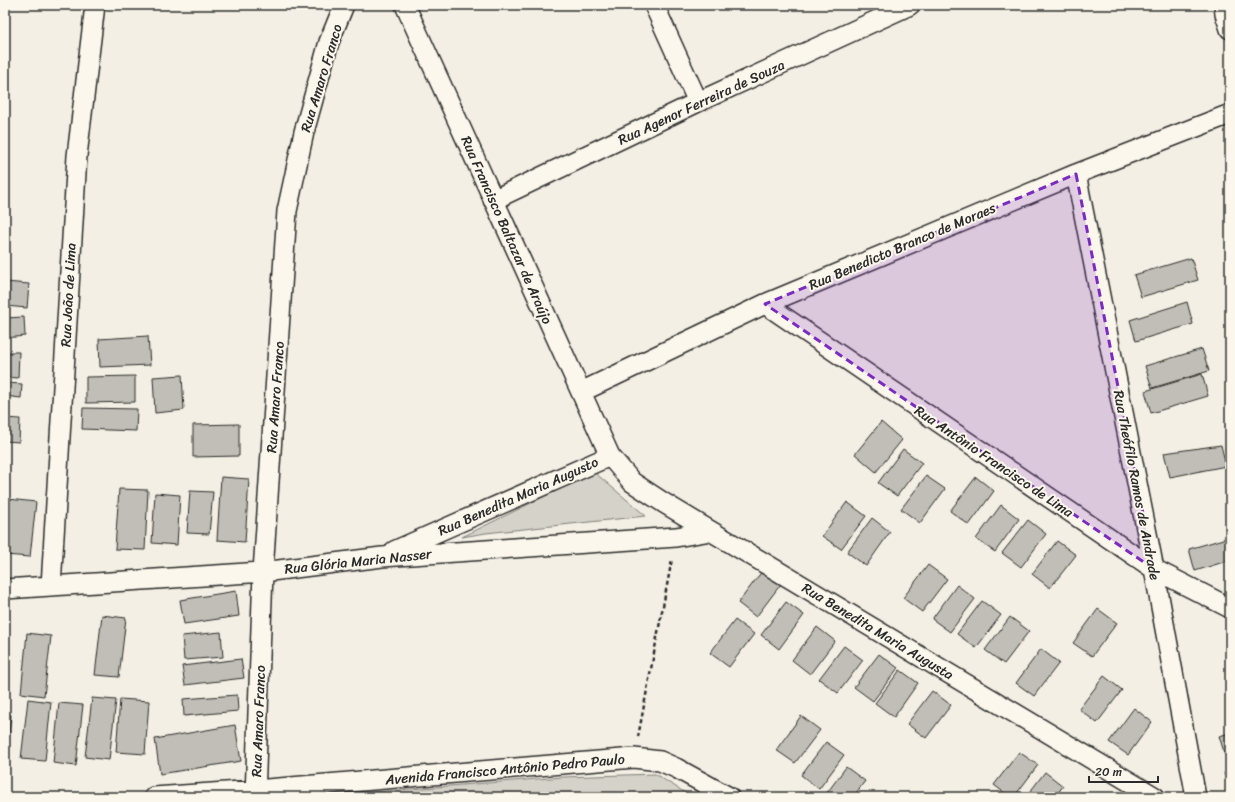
<svg xmlns="http://www.w3.org/2000/svg" width="1235" height="802" font-family="Sriracha,sans-serif">
  <style>
    .green { fill: #d5d2c9; stroke: #807e7a }
    .building { fill: #c0beb6; stroke: #2b2b2b }
    .lines { fill: none; stroke-linecap: round; stroke-linejoin: round }
    .street-casing { stroke: #2b2b2b; stroke-width: 22 }
    .path { stroke: #2b2b2b; stroke-width: 2.5; stroke-dasharray: 4 3; stroke-linecap: butt }
    .street { stroke: #fbf7ec; stroke-width: 19 }
    .marked { fill: #7b2cbf; fill-opacity: 0.2; stroke: #7b2cbf; stroke-width: 3; stroke-dasharray: 8 5; stroke-linejoin: round }
    .labels { text-anchor: middle; stroke-width: 4; stroke-linejoin: round; paint-order: stroke }
    .street-label { font-size: 14px; fill: #2b2b2b; stroke: #fbf7ec }
  </style>
  <rect width="100%" height="100%" fill="#f3efe4"/>
  <filter id="ink" filterUnits="userSpaceOnUse"><feTurbulence type="fractalNoise" baseFrequency=".025" numOctaves="2"/><feDisplacementMap in="SourceGraphic" scale="8" xChannelSelector="R" yChannelSelector="G"/><feConvolveMatrix kernelMatrix="1 2 1 2 8 2 1 2 1" color-interpolation-filters="sRGB"/></filter>
  <g filter="url(#ink)">
    <path class="green" d="M 594,472 L 646,516 L 486,533 L 462,537 Z
      M 655,774 L 692,797 L 310,797 L 563,777 Z"/>
    <path class="building" d="M 1191,258 L 1198,280 L 1141,297 L 1134,275 Z
      M 1230,273 L 1230,287 L 1226,274 Z
      M 5,282 L 29,284 L 27,308 L 5,306 Z
      M 1187,302 L 1193,324 L 1136,341 L 1130,320 Z
      M 24,317 L 25,336 L 5,338 L 5,318 Z
      M 148,336 L 150,365 L 100,367 L 99,339 Z
      M 1202,349 L 1209,371 L 1152,388 L 1145,366 Z
      M 5,352 L 19,352 L 18,378 L 5,377 Z
      M 1202,374 L 1208,396 L 1151,413 L 1145,391 Z
      M 182,375 L 184,410 L 155,413 L 153,377 Z
      M 135,376 L 135,402 L 86,403 L 86,377 Z
      M 5,383 L 22,384 L 21,398 L 5,396 Z
      M 83,408 L 137,409 L 136,431 L 82,429 Z
      M 5,418 L 20,419 L 19,442 L 5,441 Z
      M 881,422 L 902,440 L 876,472 L 855,454 Z
      M 239,424 L 239,456 L 193,457 L 193,425 Z
      M 1221,445 L 1226,466 L 1170,477 L 1164,453 Z
      M 903,449 L 922,463 L 897,496 L 878,483 Z
      M 926,476 L 945,489 L 920,523 L 901,509 Z
      M 221,477 L 249,479 L 245,542 L 217,540 Z
      M 976,477 L 994,491 L 969,525 L 950,511 Z
      M 119,489 L 148,490 L 145,550 L 115,549 Z
      M 190,491 L 213,492 L 209,534 L 187,533 Z
      M 155,493 L 180,495 L 177,545 L 152,543 Z
      M 8,499 L 36,502 L 30,557 L 5,555 L 5,525 Z
      M 847,502 L 866,516 L 841,549 L 822,536 Z
      M 1001,505 L 1019,519 L 995,552 L 976,539 Z
      M 872,518 L 890,532 L 866,566 L 847,552 Z
      M 1028,520 L 1046,534 L 1021,567 L 1002,553 Z
      M 1230,537 L 1230,560 L 1195,571 L 1189,549 Z
      M 1057,541 L 1076,555 L 1050,588 L 1032,574 Z
      M 928,565 L 947,579 L 922,612 L 903,598 Z
      M 763,570 L 781,584 L 756,617 L 738,603 Z
      M 957,585 L 975,599 L 950,632 L 932,619 Z
      M 236,591 L 239,616 L 184,624 L 180,600 Z
      M 982,601 L 1001,615 L 976,648 L 957,634 Z
      M 786,602 L 804,615 L 779,649 L 761,635 Z
      M 1098,609 L 1117,623 L 1092,656 L 1073,643 Z
      M 102,615 L 126,618 L 119,677 L 95,675 Z
      M 1010,617 L 1029,631 L 1004,664 L 985,650 Z
      M 735,620 L 754,634 L 729,667 L 710,653 Z
      M 817,627 L 835,641 L 810,674 L 792,660 Z
      M 221,632 L 223,657 L 184,660 L 182,636 Z
      M 27,633 L 51,636 L 44,696 L 21,693 Z
      M 5,634 L 7,634 L 5,655 Z
      M 844,646 L 863,660 L 838,693 L 819,679 Z
      M 1041,649 L 1059,663 L 1034,696 L 1016,683 Z
      M 879,654 L 898,668 L 873,701 L 854,687 Z
      M 241,659 L 244,678 L 185,685 L 182,666 Z
      M 900,670 L 918,683 L 894,717 L 875,703 Z
      M 1104,676 L 1122,690 L 1097,723 L 1079,709 Z
      M 932,691 L 951,705 L 926,738 L 907,724 Z
      M 237,695 L 238,711 L 184,716 L 183,699 Z
      M 92,698 L 116,700 L 109,760 L 85,757 Z
      M 28,699 L 51,702 L 45,761 L 21,759 Z
      M 120,699 L 149,701 L 145,754 L 116,752 Z
      M 59,703 L 83,705 L 76,766 L 53,763 Z
      M 1134,708 L 1152,722 L 1128,755 L 1109,742 Z
      M 5,714 L 11,715 L 5,770 Z
      M 801,716 L 820,730 L 795,763 L 776,750 Z
      M 235,725 L 241,761 L 160,774 L 155,739 Z
      M 1230,733 L 1230,757 L 1226,758 L 1219,736 Z
      M 826,742 L 844,755 L 819,789 L 801,775 Z
      M 1019,752 L 1038,765 L 1014,797 L 1010,797 L 994,785 Z
      M 846,767 L 865,781 L 853,797 L 824,797 Z
      M 1045,772 L 1063,786 L 1055,797 L 1026,797 Z
      M 1230,772 L 1230,792 L 1224,773 Z"/>
    <g class="lines">
      <defs>
        <path id="street" d="M 405,5 L 610,456 L 632,482 L 664,503 L 1155,797
          M 654,5 L 698,102
          M 1224,5 L 1225,14 L 1230,29
          M 1076,174 L 1154,569 L 1196,797
          M 493,200 L 698,102 L 910,5
          M 765,304 L 1154,569 L 1230,608
          M 581,392 L 765,304 L 1076,174 L 1230,114
          M 394,551 L 610,456
          M 51,586 L 77,156 L 95,5
          M 5,589 L 263,572 L 382,557 L 676,537 L 711,531
          M 154,797 L 255,790 L 634,758 L 660,761 L 676,768 L 729,797
          M 255,797 L 263,572 L 287,211 L 304,132 L 329,42 L 344,5"/>
      </defs>
      <use href="#street" class="street-casing"/>
      <path class="path" d="M 638,737 L 672,559"/>
      <use href="#street" class="street"/>
    </g>
  </g>
  <path class="marked" d="M 1076,174 L 1154,569 L 765,304 Z"/>
  <g class="labels">
    <g class="street-label">
      <text transform="translate(321 78) rotate(-73)" y="5">Rua Amaro Franco</text>
      <text transform="translate(701 102) rotate(-25)" y="5">Rua Agenor Ferreira de Souza</text>
      <text transform="translate(507 230) rotate(66)" y="5">Rua Francisco Baltazar de Araújo</text>
      <text transform="translate(902 246) rotate(-23)" y="5">Rua Benedicto Branco de Moraes</text>
      <text transform="translate(68 295) rotate(-87)" y="5">Rua João de Lima</text>
      <text transform="translate(275 397) rotate(-86)" y="5">Rua Amaro Franco</text>
      <text transform="translate(994 461) rotate(34)" y="5">Rua Antônio Francisco de Lima</text>
      <text transform="translate(1137 485) rotate(79)" y="5">Rua Theófilo Ramos de Andrade</text>
      <text transform="translate(518 496) rotate(-24)" y="5">Rua Benedita Maria Augusto</text>
      <text transform="translate(358 561) rotate(-6)" y="5">Rua Glória Maria Nasser</text>
      <text transform="translate(878 631) rotate(31)" y="5">Rua Benedita Maria Augusta</text>
      <text transform="translate(258 721) rotate(-88)" y="5">Rua Amaro Franco</text>
      <text transform="translate(505 769) rotate(-5)" y="5">Avenida Francisco Antônio Pedro Paulo</text>
    </g>
  </g>
  <rect width="1235" height="802" fill="none" stroke="#fbf7ec" stroke-width="20"/>
  <rect x="10" y="10" width="1215" height="782" fill="none" stroke="#2b2b2b" stroke-width="1.5" filter="url(#ink)"/>
  <path d="M1089 776v6h69v-6" fill="none" stroke="#2b2b2b" stroke-width="2"/>
  <text x="1095" y="776" font-size="12" fill="#2b2b2b" stroke="#fbf7ec" stroke-width="3" paint-order="stroke">20 m</text>
</svg>
